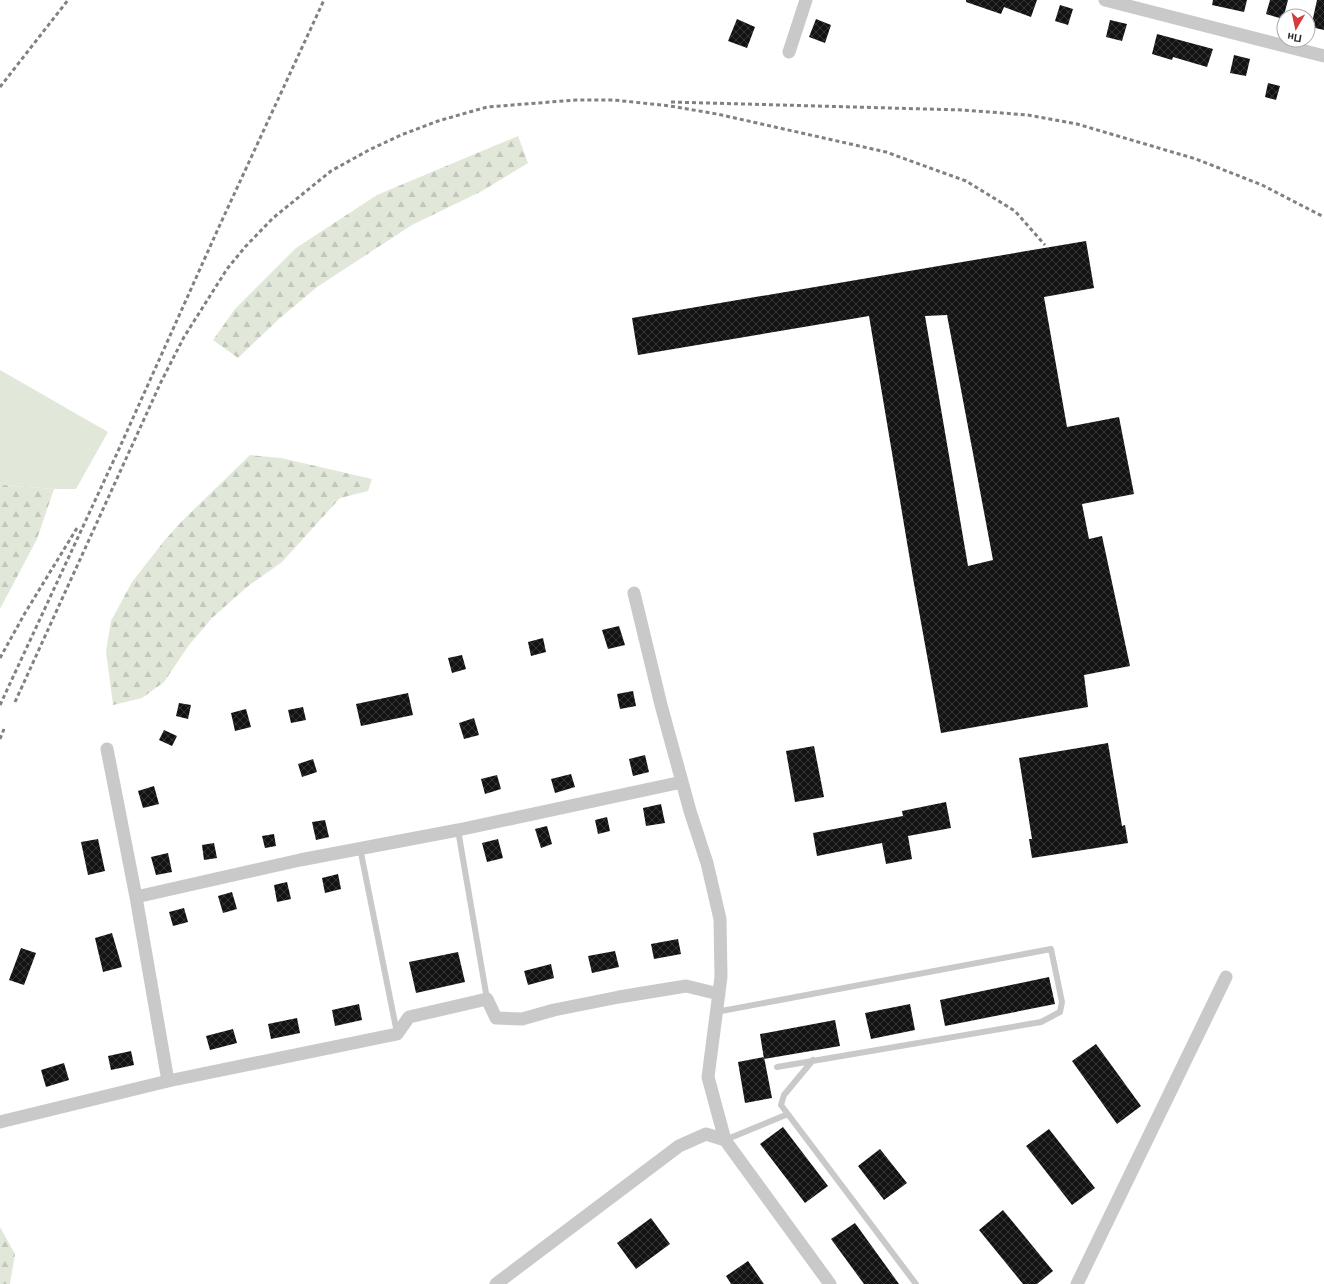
<svg xmlns="http://www.w3.org/2000/svg" width="1324" height="1284" font-family="Barlow,sans-serif">
  <style>
    .green { fill: #e1e8da }
    .forest { fill: url(#forest-firs) }
    .building { fill: url(#building-cross-hatch); fill-rule: evenodd }
    .lines { fill: none; stroke-linecap: round; stroke-linejoin: round }
    .service { stroke: #c9c9c9; stroke-width: 6 }
    .minor { stroke: #c9c9c9; stroke-width: 13 }
    .rail { stroke: #818181; stroke-width: 3; stroke-dasharray: 4 3; stroke-linecap: butt }
  </style>
  <defs>
    <pattern id="forest-firs" width="22" height="20" patternUnits="userSpaceOnUse"><rect width="22" height="20" fill="#e1e8da"/><path d="M5 1l3.5 6h-7zM16 11l3.5 6h-7z" fill="#c1c7bb"/></pattern>
    <pattern id="building-cross-hatch" width="8" height="8" patternUnits="userSpaceOnUse"><rect width="8" height="8" fill="#131313"/><path d="M0 0l8 8M0 8l8-8" fill="none" stroke="#363636"/></pattern>
  </defs>
  <rect width="100%" height="100%" fill="#fff"/>
  <path class="green" d="M 0,370 L 108,432 L 76,489 L 54,489 L 4,485 L 0,488 Z"/>
  <path class="forest" d="M 518,136 L 528,163 L 482,191 L 412,225 L 317,287 L 280,318 L 238,358 L 213,340 L 235,309 L 296,248 L 377,195 Z
    M 250,455 L 281,458 L 372,479 L 368,491 L 340,498 L 282,562 L 247,587 L 212,618 L 189,645 L 164,682 L 142,698 L 113,705 L 106,651 L 111,621 L 132,582 L 164,541 L 182,521 Z
    M 4,485 L 54,489 L 37,539 L 0,609 L 0,488 Z
    M 0,1227 L 15,1254 L 10,1284 L 0,1284 Z"/>
  <path class="building" d="M 966,0 L 1037,0 L 1031,17 L 1004,7 L 1001,14 L 966,2 Z
    M 1213,0 L 1247,0 L 1244,12 L 1212,5 Z
    M 1270,0 L 1288,0 L 1283,19 L 1266,14 Z
    M 1317,0 L 1324,0 L 1324,30 L 1311,27 Z
    M 1060,5 L 1073,9 L 1068,25 L 1055,21 Z
    M 737,19 L 755,27 L 747,48 L 728,41 Z
    M 816,19 L 831,25 L 825,43 L 809,37 Z
    M 1110,20 L 1127,24 L 1122,41 L 1106,37 Z
    M 1157,34 L 1213,49 L 1207,67 L 1173,57 L 1172,60 L 1152,54 Z
    M 1234,55 L 1250,59 L 1246,76 L 1230,73 Z
    M 1268,83 L 1280,86 L 1276,100 L 1265,97 Z
    M 1086,241 L 1094,288 L 1044,297 L 1067,427 L 1119,417 L 1134,494 L 1082,504 L 1089,539 L 1102,536 L 1130,666 L 1084,675 L 1088,707 L 941,733 L 913,578 L 869,316 L 638,355 L 632,318 ZM 947,315 L 993,560 L 968,566 L 925,316 Z
    M 619,626 L 625,645 L 608,649 L 602,630 Z
    M 543,638 L 546,652 L 531,656 L 528,642 Z
    M 462,655 L 466,669 L 452,673 L 448,658 Z
    M 633,691 L 636,706 L 620,709 L 617,694 Z
    M 408,693 L 413,715 L 361,726 L 356,704 Z
    M 179,703 L 191,705 L 188,719 L 176,716 Z
    M 303,707 L 306,720 L 291,723 L 288,710 Z
    M 246,709 L 251,727 L 235,731 L 231,713 Z
    M 474,718 L 479,735 L 464,739 L 459,723 Z
    M 164,730 L 177,736 L 172,746 L 159,740 Z
    M 1108,743 L 1122,826 L 1125,825 L 1128,843 L 1032,858 L 1029,839 L 1032,839 L 1019,758 Z
    M 814,746 L 824,797 L 795,802 L 786,751 Z
    M 645,755 L 649,772 L 633,776 L 629,759 Z
    M 313,759 L 317,772 L 302,777 L 298,764 Z
    M 571,774 L 575,787 L 555,793 L 551,779 Z
    M 497,775 L 501,789 L 485,794 L 481,779 Z
    M 154,786 L 159,804 L 143,808 L 138,791 Z
    M 946,802 L 951,828 L 908,836 L 912,859 L 886,864 L 882,843 L 817,856 L 813,833 L 903,816 L 902,811 Z
    M 661,804 L 665,823 L 646,826 L 643,808 Z
    M 607,817 L 610,831 L 598,834 L 595,820 Z
    M 325,820 L 329,837 L 316,840 L 312,822 Z
    M 547,826 L 552,844 L 541,848 L 535,829 Z
    M 274,834 L 276,846 L 265,848 L 262,836 Z
    M 98,839 L 105,871 L 88,875 L 81,842 Z
    M 498,839 L 503,858 L 487,862 L 482,843 Z
    M 214,843 L 217,858 L 204,860 L 202,845 Z
    M 168,853 L 172,872 L 156,875 L 151,857 Z
    M 338,874 L 341,889 L 325,893 L 322,878 Z
    M 287,882 L 291,899 L 277,902 L 274,885 Z
    M 232,892 L 237,909 L 223,913 L 218,896 Z
    M 184,908 L 188,922 L 173,926 L 169,912 Z
    M 112,933 L 122,967 L 103,972 L 95,938 Z
    M 678,939 L 681,954 L 654,959 L 651,944 Z
    M 21,948 L 36,953 L 24,985 L 9,980 Z
    M 615,951 L 619,967 L 592,973 L 588,956 Z
    M 458,952 L 465,982 L 416,993 L 409,962 Z
    M 551,964 L 554,978 L 528,985 L 524,971 Z
    M 1049,977 L 1055,1004 L 945,1026 L 940,1000 Z
    M 359,1004 L 362,1020 L 335,1026 L 332,1010 Z
    M 910,1004 L 915,1030 L 871,1039 L 865,1013 Z
    M 297,1018 L 300,1033 L 271,1039 L 268,1024 Z
    M 835,1020 L 840,1046 L 764,1059 L 760,1034 Z
    M 233,1029 L 237,1043 L 210,1050 L 206,1036 Z
    M 1096,1044 L 1141,1106 L 1117,1124 L 1072,1061 Z
    M 131,1051 L 134,1065 L 111,1070 L 108,1056 Z
    M 764,1057 L 772,1098 L 745,1103 L 738,1062 Z
    M 64,1063 L 69,1080 L 46,1087 L 41,1070 Z
    M 783,1127 L 828,1186 L 805,1203 L 760,1144 Z
    M 1049,1129 L 1095,1188 L 1072,1205 L 1026,1146 Z
    M 880,1149 L 907,1183 L 884,1200 L 858,1166 Z
    M 1003,1210 L 1053,1271 L 1037,1284 L 1023,1284 L 979,1230 Z
    M 651,1218 L 670,1244 L 636,1269 L 617,1243 Z
    M 855,1223 L 899,1284 L 864,1284 L 831,1239 Z
    M 748,1261 L 764,1284 L 731,1284 L 726,1276 Z"/>
  <g class="lines">
    <path class="service" d="M 458,830 L 487,999
      M 360,848 L 397,1033
      M 716,1012 L 1051,949 L 1062,1002 L 1060,1012 L 1041,1022 L 777,1067
      M 813,1060 L 784,1095 L 781,1105 L 916,1284
      M 725,1140 L 788,1114"/>
    <path class="minor" d="M 1105,0 L 1324,56
      M 789,52 L 806,0
      M 634,593 L 661,705 L 690,811 L 707,863 L 720,919 L 721,977 L 708,1077 L 725,1140 L 830,1284
      M 107,749 L 136,897 L 168,1081
      M 136,897 L 300,860 L 458,830 L 682,782
      M 0,1122 L 168,1081 L 397,1034 L 409,1017 L 487,999 L 496,1018 L 522,1019 L 554,1010 L 619,997 L 686,986 L 719,994
      M 496,1284 L 679,1146 L 706,1134 L 725,1140
      M 1077,1284 L 1226,977"/>
    <path class="rail" d="M 0,87 L 68,0
      M 671,102 L 963,110 L 1028,115 L 1077,124 L 1196,159 L 1262,185 L 1324,217
      M 0,658 L 25,613 L 77,528
      M 15,702 L 161,382 L 184,337 L 227,269 L 245,247 L 273,218 L 331,171 L 369,150 L 401,135 L 438,121 L 487,107 L 576,100 L 614,100 L 670,106 L 717,114 L 886,152 L 966,181 L 1015,211 L 1045,245
      M 0,705 L 119,449 L 218,229 L 324,0
      M 0,739 L 4,729"/>
  </g>
  <g transform="translate(1296 28) rotate(189)"><circle r="19" fill="#ffffff" stroke="#ababab"/>
  <path d="M0-3L7 15L0 10L-7 15Z" fill="#d43c3d"/>
  <text y="-6" font-size="11" font-weight="bold" text-anchor="middle" fill="#2c2c2c">Пн</text>
  </g>
</svg>
